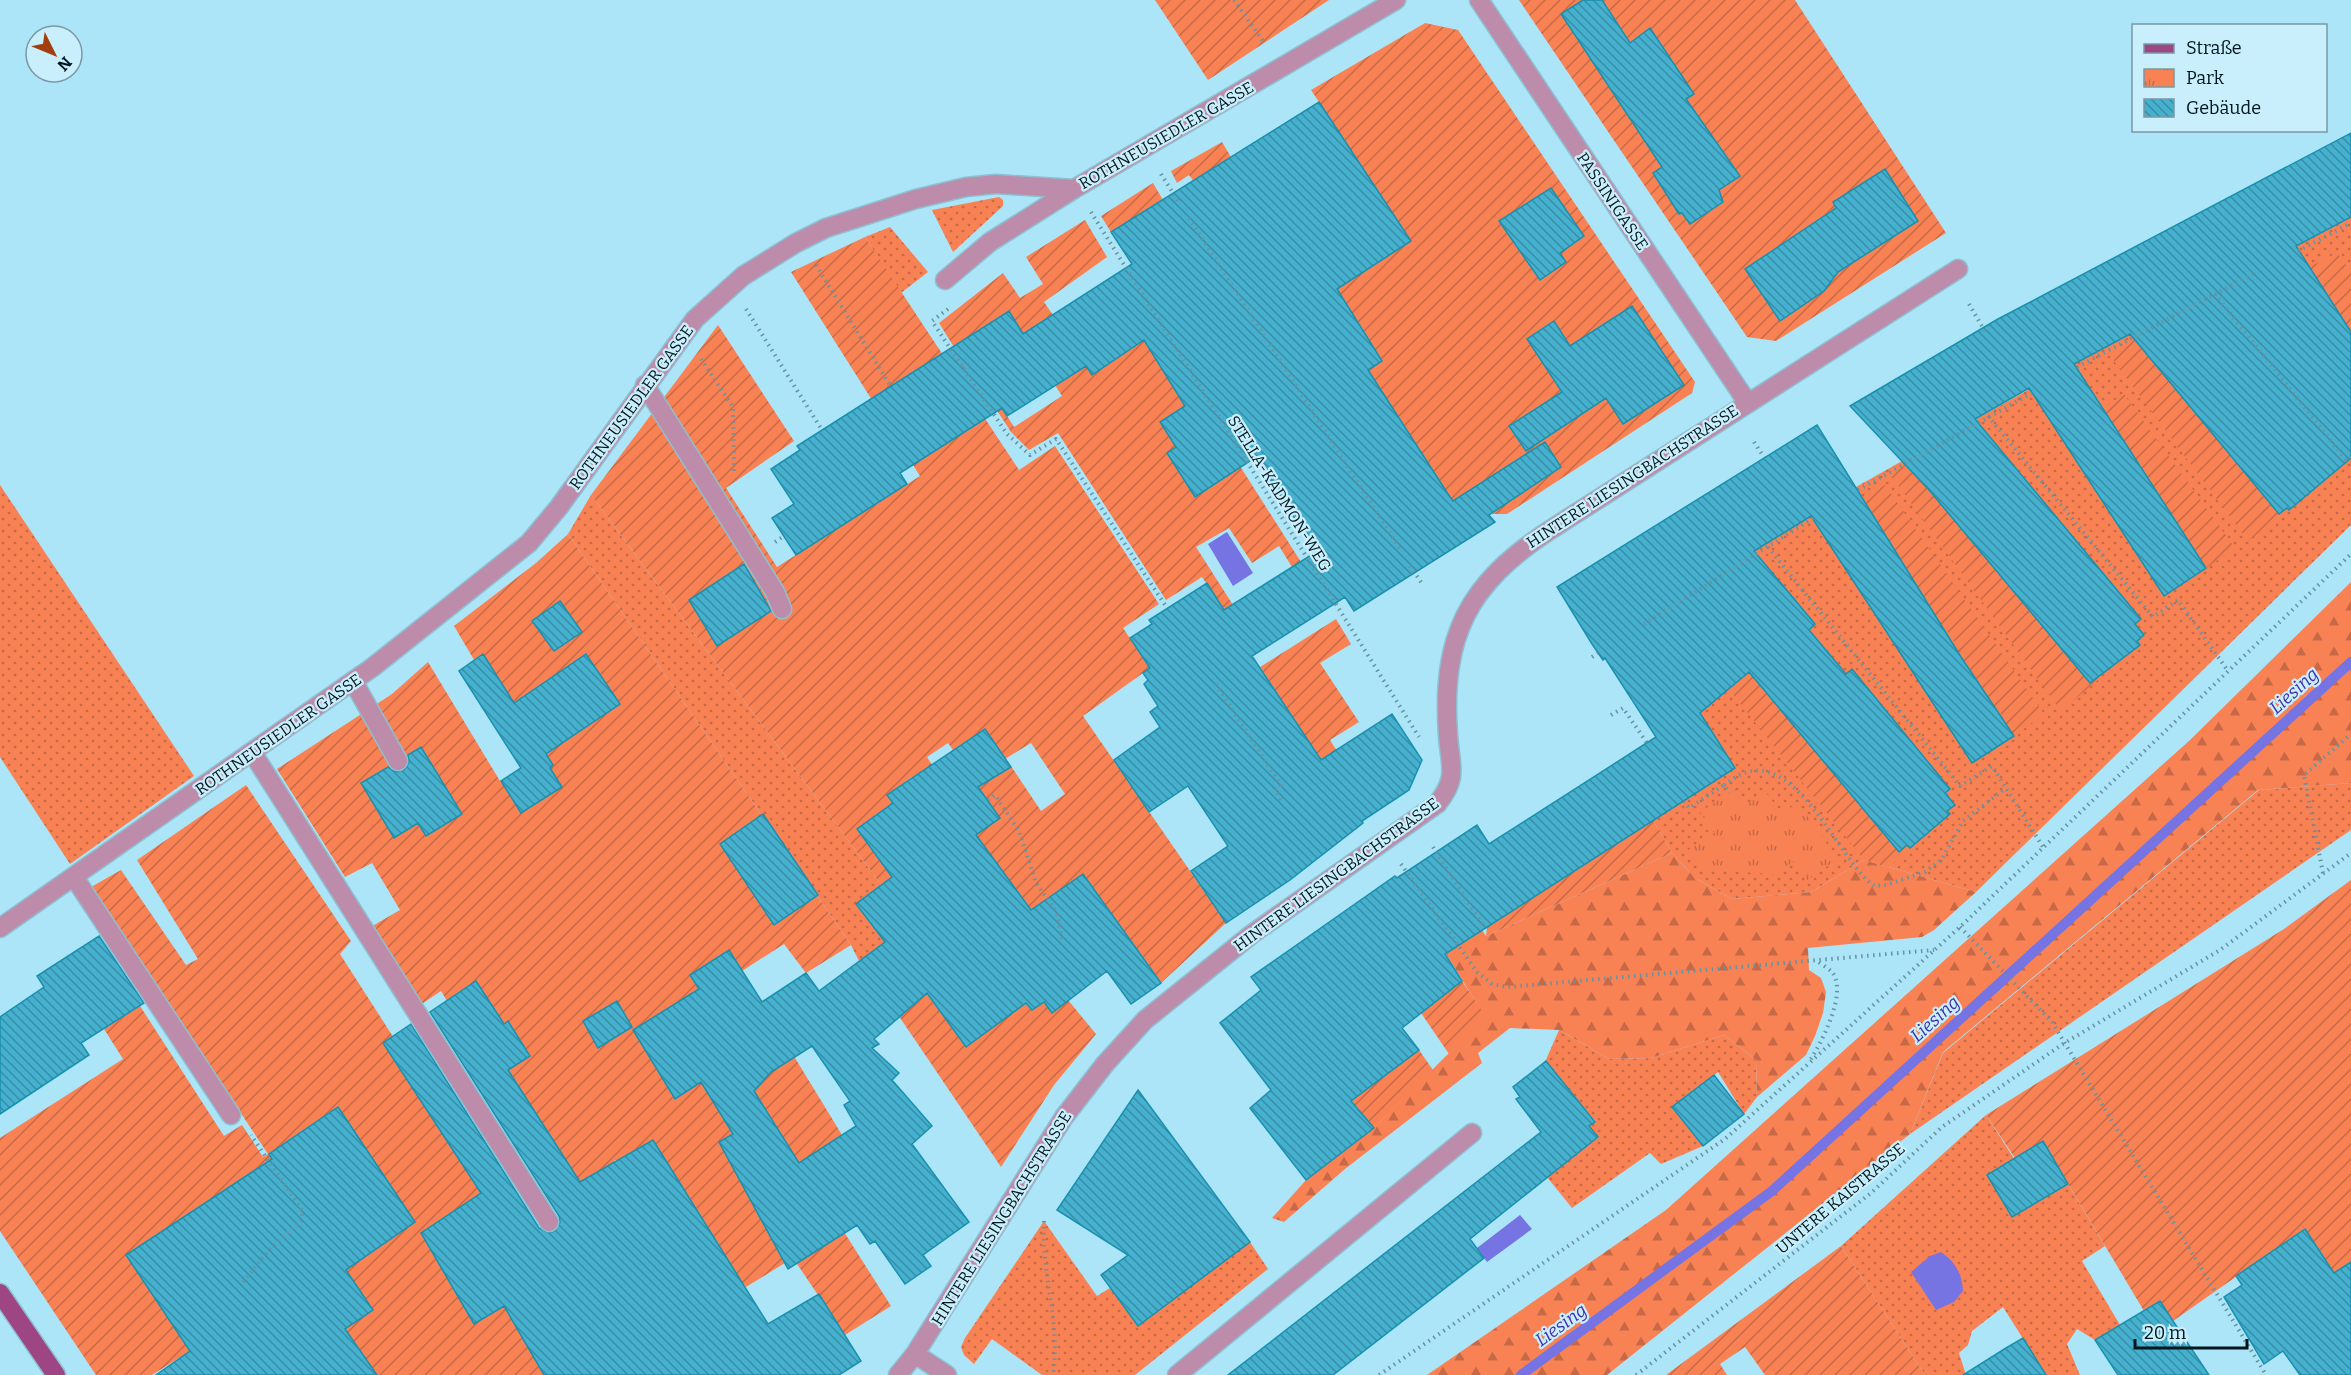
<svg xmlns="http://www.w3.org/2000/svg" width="2351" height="1375" font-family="Bitter,serif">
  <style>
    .grass { fill: url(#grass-dots) }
    .forest { fill: url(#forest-firs) }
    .park { fill: url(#park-tufts) }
    .garden { fill: url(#garden-furrows); fill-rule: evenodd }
    .water { fill: #7574e2 }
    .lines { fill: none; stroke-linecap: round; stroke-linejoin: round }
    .stream { stroke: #7574e2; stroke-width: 10 }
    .building { fill: url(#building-back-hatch); stroke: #1890ae; stroke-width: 1.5; fill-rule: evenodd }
    .minor-casing { stroke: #8dc0d1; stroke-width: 21 }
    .major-casing { stroke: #8dc0d1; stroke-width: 21 }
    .path { stroke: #6792a0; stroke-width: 4; stroke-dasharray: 1.5 4.5; stroke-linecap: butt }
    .minor { stroke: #bd8cab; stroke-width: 18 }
    .major { stroke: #9e4683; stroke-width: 18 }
    .labels { text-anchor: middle; stroke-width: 4.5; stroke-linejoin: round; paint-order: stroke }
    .street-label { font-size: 16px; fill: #01161d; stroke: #caeffc }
    .water-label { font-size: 18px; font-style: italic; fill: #412dae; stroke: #caeffc }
  </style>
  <defs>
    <pattern id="grass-dots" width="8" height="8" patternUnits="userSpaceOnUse" patternTransform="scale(1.5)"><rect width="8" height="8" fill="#f98255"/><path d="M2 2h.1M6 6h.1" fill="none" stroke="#c76946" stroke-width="1.8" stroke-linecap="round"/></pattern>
    <pattern id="forest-firs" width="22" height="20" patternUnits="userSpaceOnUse" patternTransform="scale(1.5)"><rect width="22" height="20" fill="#f98255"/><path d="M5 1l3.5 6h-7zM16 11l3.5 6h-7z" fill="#c76946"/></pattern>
    <pattern id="park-tufts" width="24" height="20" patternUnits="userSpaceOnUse" patternTransform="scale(1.5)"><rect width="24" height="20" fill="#f98255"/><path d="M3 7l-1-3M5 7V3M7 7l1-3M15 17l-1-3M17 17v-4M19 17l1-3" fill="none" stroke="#c76946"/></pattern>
    <pattern id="garden-furrows" width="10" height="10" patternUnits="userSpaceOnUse" patternTransform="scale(1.5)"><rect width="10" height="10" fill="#f98255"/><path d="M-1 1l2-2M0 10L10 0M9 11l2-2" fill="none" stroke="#c76946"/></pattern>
    <pattern id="building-back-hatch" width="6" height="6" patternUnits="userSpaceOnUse" patternTransform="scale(1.5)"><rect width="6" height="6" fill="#46b0cf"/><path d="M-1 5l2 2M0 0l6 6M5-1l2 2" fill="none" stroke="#388ea7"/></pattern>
  </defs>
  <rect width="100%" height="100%" fill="#ace5f8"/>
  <path class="grass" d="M 999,197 L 1003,200 L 1003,206 L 953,252 L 932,210 Z
    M 2351,217 L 2351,525 L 1976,892 L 1864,860 L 1811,892 L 1732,899 L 1695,878 L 1672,853 L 1653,820 L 1735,768 L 1642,621 L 1856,487 L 2074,364 Z
    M 890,227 L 928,272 L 901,293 L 865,237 Z
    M 0,485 L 194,776 L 70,864 L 0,757 Z
    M 591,495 L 882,886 L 886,941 L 859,961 L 851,945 L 568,534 Z
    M 2351,783 L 2351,830 L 1910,1134 L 1943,1053 L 2259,790 Z
    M 1559,1030 L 1609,1059 L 1651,1058 L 1724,1035 L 1756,1060 L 1757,1097 L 1744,1114 L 1718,1072 L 1673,1107 L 1703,1146 L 1661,1164 L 1650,1153 L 1572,1208 L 1538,1166 L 1598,1137 L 1589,1126 L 1595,1121 L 1545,1062 Z
    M 1986,1115 L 2022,1171 L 2068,1184 L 2105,1246 L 2082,1261 L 2120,1325 L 2095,1340 L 2077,1329 L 2067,1344 L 2080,1375 L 2046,1375 L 2003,1307 L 1972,1331 L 1968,1345 L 1959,1353 L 1966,1375 L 1925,1375 L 1841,1246 Z
    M 1044,1221 L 1097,1296 L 1110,1288 L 1138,1325 L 1250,1242 L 1268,1269 L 1135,1375 L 1042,1375 L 992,1339 L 974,1364 L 964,1355 L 961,1347 L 965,1338 Z"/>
  <path class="forest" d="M 2351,582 L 2351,783 L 2258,790 L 1943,1052 L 1910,1134 L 1607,1375 L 1427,1375 L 1666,1210 L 2190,740 Z
    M 1672,853 L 1695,878 L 1732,899 L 1811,892 L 1864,860 L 1976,892 L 1934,930 L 1922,937 L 1808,948 L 1809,970 L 1821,978 L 1826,992 L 1823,1013 L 1815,1036 L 1806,1055 L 1757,1097 L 1756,1060 L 1724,1035 L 1651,1058 L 1609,1059 L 1559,1030 L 1510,1028 L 1478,1053 L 1482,1063 L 1345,1169 L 1284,1222 L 1272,1218 L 1306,1180 L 1374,1128 L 1485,1017 L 1398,876 L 1434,856 L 1486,936 Z"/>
  <path class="park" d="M 1735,789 L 1747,804 L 1766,793 L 1782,813 L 1798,803 L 1838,859 L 1807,880 L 1795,861 L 1775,874 L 1703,870 L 1688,850 L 1714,833 L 1700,812 Z"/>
  <path class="garden" d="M 1155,0 L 1329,0 L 1208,80 Z
    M 1519,0 L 1795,0 L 1946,233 L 1776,341 L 1747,337 Z
    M 1425,23 L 1458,30 L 1695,382 L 1692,393 L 1507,514 L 1461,514 L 1448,494 L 1428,507 L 1437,477 L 1424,456 L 1403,469 L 1412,438 L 1399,417 L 1378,430 L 1366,411 L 1386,398 L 1373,377 L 1353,390 L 1189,175 L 1177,183 L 1171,171 L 1222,142 L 1231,157 L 1319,102 L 1311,90 Z
    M 1153,183 L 1163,200 L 1111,232 L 1101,216 Z
    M 1085,220 L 1107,257 L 1044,302 L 1053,315 L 1117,273 L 1301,562 L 1292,567 L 1279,546 L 1252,563 L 1229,528 L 1196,547 L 1233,605 L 1224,610 L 1202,577 L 1166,600 L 1058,433 L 1029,450 L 1011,432 L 975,377 L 981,374 L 1014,427 L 1062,396 L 1055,385 L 957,352 L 939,323 L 1003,273 L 1020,298 L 1043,284 L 1026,257 Z
    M 865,237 L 1019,470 L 1055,446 L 1159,604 L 1123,628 L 1150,668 L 1083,716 L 1226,923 L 1161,983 L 1083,874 L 1053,895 L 1035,915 L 992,857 L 945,892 L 1031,1010 L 1044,1002 L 1052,1012 L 1068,1000 L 1096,1034 L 1054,1085 L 1001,1167 L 888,1000 L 919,977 L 934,1002 L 966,1046 L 882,886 L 591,495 L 718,325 L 794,441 L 726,488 L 777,567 L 920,476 L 791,272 ZM 985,729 L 1005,759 L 1031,743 L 1065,794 L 1041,811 L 1011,766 L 978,787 L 999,817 L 892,877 L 857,829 L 893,803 L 887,795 L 912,777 L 915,781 L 934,768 L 927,757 L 948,743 L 953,750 Z
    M 2337,253 L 2351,272 L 2351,351 L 2309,267 Z
    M 2204,304 L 2161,371 L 2278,514 L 2287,508 L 2289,510 L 2248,541 L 2108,353 Z
    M 2124,394 L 2235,548 L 2206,568 L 2190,544 L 2181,550 L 2180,528 L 2165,504 L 2139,465 L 2094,414 Z
    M 1974,426 L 1931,492 L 2090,683 L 2098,677 L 2099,679 L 2061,711 L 1890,474 Z
    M 1885,485 L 2044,714 L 2014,736 L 1999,711 L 1989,717 C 1987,688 1977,677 1953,662 L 1963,655 L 1947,631 L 1938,637 L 1928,621 L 1937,616 L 1921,592 L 1913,597 L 1903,581 L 1911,575 L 1896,552 L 1853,503 Z
    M 568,534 L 851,945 L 806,973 L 784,944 L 742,971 L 842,1135 L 806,1172 L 891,1306 L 845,1335 L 793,1258 L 746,1287 L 647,1165 L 615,1160 L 593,1203 L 679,1350 L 712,1333 L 741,1375 L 650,1375 L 609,1297 L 588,1308 L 604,1334 L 591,1342 L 610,1375 L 206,1375 L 190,1351 L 152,1375 L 96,1375 L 0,1231 L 0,1138 L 123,1059 L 104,1029 L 140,1006 L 224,1136 L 242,1125 L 263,1157 L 268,1154 L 91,887 L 121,870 L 186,965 L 198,959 L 137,860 L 246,785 L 351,941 L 340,954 L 560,1297 L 609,1269 L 441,991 L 416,1008 L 369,928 L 400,910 L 372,863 L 345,877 L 277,769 L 392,694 L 428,662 L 500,781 L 534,761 L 454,626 L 536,563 Z
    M 1750,560 L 1899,851 L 1907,845 L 1909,848 L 1888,867 L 1864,860 L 1668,612 Z
    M 1336,619 L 1351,644 L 1320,663 L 1359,722 L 1330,740 L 1340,756 L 1325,766 L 1260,667 Z
    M 1653,820 L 1672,853 L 1486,936 L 1487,927 Z
    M 2351,880 L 2351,1262 L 2334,1273 L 2304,1229 L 2173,1321 L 2160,1301 L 2144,1311 L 2043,1142 L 2015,1158 L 1986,1115 L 2284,929 Z
    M 1462,981 L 1486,1017 L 1449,1054 L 1421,1013 Z
    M 1419,1050 L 1433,1070 L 1374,1128 L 1312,1053 Z
    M 1841,1246 L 1925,1375 L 1765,1375 L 1745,1347 L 1720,1364 L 1727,1375 L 1666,1375 Z"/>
  <path class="water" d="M 1227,532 L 1253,573 L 1233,586 L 1208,544 Z
    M 1520,1215 L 1532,1229 L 1487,1262 L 1477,1248 Z
    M 1941,1252 C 1955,1262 1962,1273 1963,1291 L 1954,1302 L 1936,1310 L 1911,1272 L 1930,1256 Z"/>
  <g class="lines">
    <path class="stream" d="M 1521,1375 L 1772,1191 L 2351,662"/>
  </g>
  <path class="building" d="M 1583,0 L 1602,0 L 1630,43 L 1650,28 L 1694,94 L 1686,99 L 1740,176 L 1719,190 L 1723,202 L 1690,224 L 1682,213 L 1679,214 L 1653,173 L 1662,167 L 1561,14 Z
    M 1319,102 L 1411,241 L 1337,289 L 1382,361 L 1368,370 L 1448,494 L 1453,501 L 1545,442 L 1561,467 L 1489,515 L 1495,522 L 1354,611 L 1345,597 L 1252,656 L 1321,760 L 1392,714 L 1422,760 L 1409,790 L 1362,821 L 1363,823 L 1290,880 L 1226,923 L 1191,871 L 1228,846 L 1188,786 L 1149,812 L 1114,760 L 1160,727 L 1150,712 L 1158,706 L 1144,684 L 1148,680 L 1143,673 L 1150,668 L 1130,638 L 1152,624 L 1149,620 L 1207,583 L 1224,610 L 1316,552 L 1256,457 L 1195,497 L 1167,453 L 1176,447 L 1160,422 L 1185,406 L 1144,340 L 1092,375 L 1086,366 L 1007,416 L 1002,408 L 900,473 L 907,484 L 796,555 L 772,518 L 794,504 L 771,469 L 800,450 L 797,446 L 1009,311 L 1023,334 L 1132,264 L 1111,232 Z
    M 2351,133 L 2351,217 L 2296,246 L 2351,332 L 2351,458 L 2289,510 L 2287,508 L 2279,514 L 2130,334 L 2074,364 L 2206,568 L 2164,596 L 2029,388 L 1975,419 L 2141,619 L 2135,624 L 2144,635 L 2137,641 L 2140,645 L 2090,683 L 1929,490 L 1850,406 L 1998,319 Z
    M 1885,169 L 1918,221 L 1838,272 L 1824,291 L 1780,321 L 1745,269 L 1836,208 L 1833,202 Z
    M 1551,188 L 1584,236 L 1560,253 L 1566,262 L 1540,280 L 1499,221 Z
    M 1632,306 L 1684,385 L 1623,424 L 1606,398 L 1526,451 L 1509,426 L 1562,392 L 1527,339 L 1554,321 L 1570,346 Z
    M 1817,425 L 1961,657 L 2014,736 L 1972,763 L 1811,516 L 1754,551 L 1815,624 L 1809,630 L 1846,674 L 1852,669 L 1950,789 L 1945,793 L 1955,805 L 1947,811 L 1950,814 L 1910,848 L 1907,845 L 1899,852 L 1749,672 L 1700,713 L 1735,768 L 1445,954 L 1462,981 L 1402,1028 L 1419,1050 L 1351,1101 L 1374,1128 L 1306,1180 L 1250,1108 L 1271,1090 L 1220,1023 L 1261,990 L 1251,977 L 1395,876 L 1397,878 L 1477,825 L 1489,844 L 1656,737 L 1605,658 L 1603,660 L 1592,644 L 1557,587 Z
    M 744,564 L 771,611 L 717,646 L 689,600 Z
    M 560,601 L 582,632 L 554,651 L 532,621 Z
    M 483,654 L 514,703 L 586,654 L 620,704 L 546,754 L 553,765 L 550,768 L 562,787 L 521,813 L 501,781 L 521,768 L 459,671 Z
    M 985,729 L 1011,767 L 978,787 L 1000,818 L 976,835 L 1031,910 L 1083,874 L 1161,983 L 1131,1004 L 1107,971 L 1052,1013 L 1044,1002 L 1032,1010 L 1026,1003 L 966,1047 L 927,993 L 874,1039 L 879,1044 L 872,1048 L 899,1073 L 892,1080 L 932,1126 L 912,1144 L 969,1222 L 923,1255 L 931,1266 L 905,1284 L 875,1241 L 870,1244 L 857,1225 L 788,1269 L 719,1142 L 733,1134 L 701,1082 L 675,1099 L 633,1030 L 699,989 L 690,975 L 729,950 L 762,1002 L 806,973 L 819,991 L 885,942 L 856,904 L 892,877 L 857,829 L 893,803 L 887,795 ZM 812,1046 L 850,1101 L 844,1105 L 856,1126 L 799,1163 L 754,1091 L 771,1072 Z
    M 421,747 L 462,814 L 426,836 L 418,823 L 394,838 L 361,783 L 388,767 L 397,772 L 404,770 L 409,762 L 408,755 Z
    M 763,814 L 818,895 L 774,925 L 720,844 Z
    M 99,936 L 144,1003 L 81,1043 L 89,1055 L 0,1114 L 0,1017 L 44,987 L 37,976 Z
    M 476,981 L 504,1024 L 508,1021 L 530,1056 L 508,1070 L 580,1182 L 653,1140 L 768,1324 L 819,1294 L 861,1361 L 839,1375 L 544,1375 L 504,1306 L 474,1324 L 421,1233 L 481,1193 L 383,1043 L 411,1024 L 539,1228 L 549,1233 L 555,1231 L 560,1222 L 559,1216 L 430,1012 Z
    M 617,1001 L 632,1027 L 598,1048 L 583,1021 Z
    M 1546,1061 L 1595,1122 L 1589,1126 L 1598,1137 L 1470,1239 L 1484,1258 L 1333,1375 L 1228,1375 L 1541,1132 L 1516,1099 L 1520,1097 L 1513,1087 Z
    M 1714,1075 L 1744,1114 L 1703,1146 L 1672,1107 Z
    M 1138,1090 L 1250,1242 L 1138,1326 L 1101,1275 L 1128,1255 L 1057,1210 Z
    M 338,1107 L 415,1222 L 346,1270 L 373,1310 L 345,1329 L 377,1375 L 156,1375 L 190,1351 L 126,1255 L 272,1159 L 269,1154 Z
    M 2043,1141 L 2068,1184 L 2012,1217 L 1987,1175 Z
    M 2305,1229 L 2334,1273 L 2351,1262 L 2351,1375 L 2300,1375 L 2283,1351 L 2264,1364 L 2224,1297 L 2242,1285 L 2236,1276 Z
    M 2160,1301 L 2173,1321 L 2209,1375 L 2118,1375 L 2095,1340 Z
    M 2023,1338 L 2046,1375 L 1963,1375 L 2006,1348 Z"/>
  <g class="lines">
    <defs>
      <path id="minor" d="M 1479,0 L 1747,402
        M 945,280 L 990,242 L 1074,189
        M 645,385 L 775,592 L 782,609
        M 353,681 L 398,761
        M 252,752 L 549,1222
        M 74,877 L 231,1115
        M 0,928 L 373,667 L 529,543 L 559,507 L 695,319 L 743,276 L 796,243 L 826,228 L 916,199 L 966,187 L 996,184 L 1074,189 L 1396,0
        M 915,1354 L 947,1375
        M 898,1375 L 915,1354 L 1064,1117 L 1105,1064 L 1145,1020 L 1252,934 L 1437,804 C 1459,777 1450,766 1448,735 C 1441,635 1468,584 1550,530 L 1958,269
        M 1177,1375 L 1472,1133"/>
      <path id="major" d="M 0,1293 L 56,1375"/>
    </defs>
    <use href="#minor" class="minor-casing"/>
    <use href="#major" class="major-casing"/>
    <path class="path" d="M 1234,0 L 1265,44
      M 1161,174 L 1180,204
      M 1091,212 L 1419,737
      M 1189,218 L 1402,552
      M 2298,251 L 2351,223
      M 816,265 L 891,387
      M 2215,294 L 2346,460 L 2351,457
      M 1969,304 L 1987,335
      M 746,309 L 822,430
      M 948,309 L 932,321 L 1007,434 L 1030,455 L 1056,439 L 1167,608
      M 701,359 L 733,407 L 734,473
      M 2077,367 L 2253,274
      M 963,368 L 973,362
      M 1988,416 L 2153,617 L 2178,600 L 2228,671
      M 1754,442 L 1764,457
      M 1858,490 L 2032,393
      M 775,542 L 784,536
      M 1768,547 L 1960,786 L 1992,766 L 2043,847
      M 1410,566 L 1423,585
      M 1644,624 L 1815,517
      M 1592,657 L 1598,653
      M 1216,684 L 1281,786 L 1275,790 L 1283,803
      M 1611,715 L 1623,708 L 1649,746
      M 1724,785 C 1730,781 1737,775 1744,773 C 1799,753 1839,861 1874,886 L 1886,885 L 1925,872 L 1942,859 L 1963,821 L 2006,788
      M 988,800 L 995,795 L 1019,831 L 1036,883 L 1057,913 L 1062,940
      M 1684,801 L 1689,808 L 1724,785 L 1730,793
      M 1433,847 L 1483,926 L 1485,924
      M 1401,864 L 1477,972 L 1492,984 L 1508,987 L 1934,950
      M 2323,873 L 2304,775 L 2351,734
      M 1960,927 L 2052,1022 L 2266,1375
      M 1811,1059 C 1822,1041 1848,992 1832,972 C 1828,968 1821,964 1817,961
      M 1044,1221 C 1041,1273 1061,1324 1053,1375
      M 243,1282 L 270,1249 L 302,1220 L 302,1210 L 251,1135
      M 1379,1375 L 1725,1139 L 1960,927 L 2351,554
      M 1636,1375 L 1871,1193 L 1942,1127 L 2063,1044 L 2220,950 L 2351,853"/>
    <use href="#minor" class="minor"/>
    <use href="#major" class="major"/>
  </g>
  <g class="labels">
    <g class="street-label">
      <text transform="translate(1166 135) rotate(-30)" y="6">ROTHNEUSIEDLER GASSE</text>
      <text transform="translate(1613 201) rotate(56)" y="6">PASSINIGASSE</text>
      <text transform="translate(631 407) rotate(-54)" y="6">ROTHNEUSIEDLER GASSE</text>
      <text transform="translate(1632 476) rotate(-33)" y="6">HINTERE LIESINGBACHSTRASSE</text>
      <text transform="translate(1280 493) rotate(58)" y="6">STELLA-KADMON-WEG</text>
      <text transform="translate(278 734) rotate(-35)" y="6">ROTHNEUSIEDLER GASSE</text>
      <text transform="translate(1336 874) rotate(-36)" y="6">HINTERE LIESINGBACHSTRASSE</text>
      <text transform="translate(1840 1198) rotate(-40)" y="6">UNTERE KAISTRASSE</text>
      <text transform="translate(1001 1218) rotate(-58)" y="6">HINTERE LIESINGBACHSTRASSE</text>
    </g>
    <g class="water-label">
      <text transform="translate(2294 691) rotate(-42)" y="6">Liesing</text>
      <text transform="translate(1935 1019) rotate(-42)" y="6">Liesing</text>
      <text transform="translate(1561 1325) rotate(-36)" y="6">Liesing</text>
    </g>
  </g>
  <rect x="2132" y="24" width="195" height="108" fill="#caeffc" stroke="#7a98a3" stroke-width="1.5"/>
  <rect x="2144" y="44" width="30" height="9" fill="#9e4683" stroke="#7a98a3" stroke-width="1.5"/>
  <text x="2186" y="54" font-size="18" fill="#01161d">Straße</text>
  <rect x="2144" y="69" width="30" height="18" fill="url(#park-tufts)" stroke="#7a98a3" stroke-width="1.5"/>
  <text x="2186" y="84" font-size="18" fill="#01161d">Park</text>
  <rect x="2144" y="99" width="30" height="18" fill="url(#building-back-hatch)" stroke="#7a98a3" stroke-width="1.5"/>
  <text x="2186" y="114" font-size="18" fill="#01161d">Gebäude</text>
  <g transform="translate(54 54) rotate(133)"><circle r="28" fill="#caeffc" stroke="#7a98a3" stroke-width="1.5"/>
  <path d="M0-4.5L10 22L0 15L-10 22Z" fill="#a13d0e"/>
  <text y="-9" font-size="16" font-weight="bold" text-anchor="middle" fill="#01161d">N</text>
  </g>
  <path d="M2135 1339v9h112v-9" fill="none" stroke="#01161d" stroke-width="3"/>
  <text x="2144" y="1339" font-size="18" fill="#01161d" stroke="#caeffc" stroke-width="4.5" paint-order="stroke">20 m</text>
</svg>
